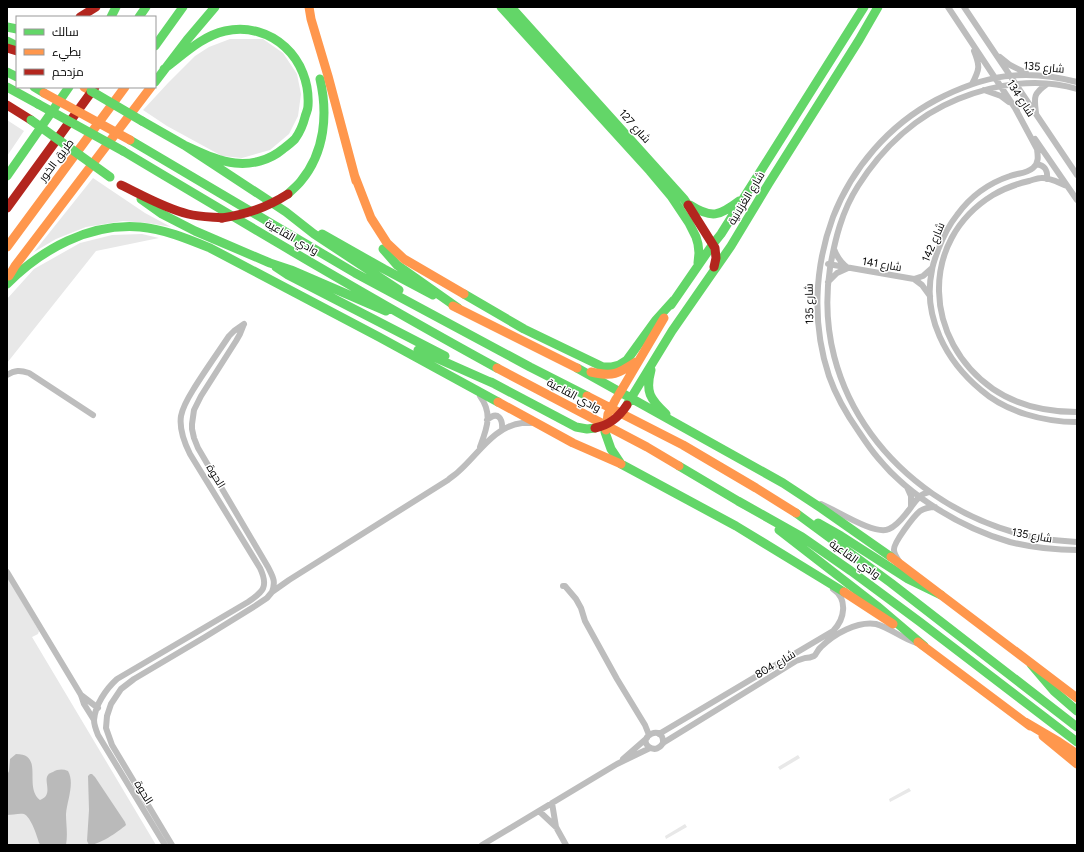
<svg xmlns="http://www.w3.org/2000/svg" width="1084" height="852" font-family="Figtree,Cairo,sans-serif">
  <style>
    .green { fill: #e8e8e8 }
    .water { fill: #bababa }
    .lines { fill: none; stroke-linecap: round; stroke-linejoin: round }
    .street { stroke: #bdbdbd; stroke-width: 6 }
    .fast { stroke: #63d668; stroke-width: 9 }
    .slow { stroke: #ff974d; stroke-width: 9 }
    .jam { stroke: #b3261e; stroke-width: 9 }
    .fast-bridge { stroke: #63d668; stroke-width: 9 }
    .slow-bridge { stroke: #ff974d; stroke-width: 9 }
    .jam-bridge { stroke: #b3261e; stroke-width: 9 }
    .labels { text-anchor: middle; stroke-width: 3; stroke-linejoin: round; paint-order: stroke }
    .street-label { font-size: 11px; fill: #000; stroke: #fff }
  </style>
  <rect width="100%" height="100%" fill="#fff"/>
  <path class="green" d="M 230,39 L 263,39 L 283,53 L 297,74 L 301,94 L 298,116 L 289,134 L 270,150 L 242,158 L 222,156 L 167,126 L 143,110 L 168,83 L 195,56 L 209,47 Z
    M 7,120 L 24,131 L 7,156 Z
    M 93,178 L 145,213 L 171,227 L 148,223 L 123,221 L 86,227 L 56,239 L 34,252 Z
    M 142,234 L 159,238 L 96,251 L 7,363 L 7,299 L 34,269 L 80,243 L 112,235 Z
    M 7,576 L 39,631 L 38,634 L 32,637 L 156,845 L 7,845 Z
    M 798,755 L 800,758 L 780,770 L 778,767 Z
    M 909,788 L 911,791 L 890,802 L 889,799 Z
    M 685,824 L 687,827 L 666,839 L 665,836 Z"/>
  <path class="water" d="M 16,754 C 45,754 23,787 40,800 C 54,795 43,781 48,775 C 49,773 51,773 53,772 C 58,769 63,769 68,771 C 75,783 67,801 66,814 C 66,824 68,834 66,845 L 41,845 L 39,843 C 37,836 31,817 24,814 C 19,813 12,815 7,815 L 7,775 L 9,771 L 10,759 Z
    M 90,774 L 92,774 L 95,777 L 125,822 L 126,825 C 118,832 99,845 89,845 L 87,841 L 89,810 L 88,776 Z"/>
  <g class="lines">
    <path class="street" d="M 948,7 L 1017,111
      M 964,7 L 1077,175
      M 1000,57 L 1010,65 L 1026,73
      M 1077,82 C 1024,68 984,75 936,100 C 889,125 852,168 833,217 C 814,268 812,325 829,376 C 836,396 847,415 859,432 C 865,441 871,450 878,458 C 910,497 962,528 1010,542 C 1030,547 1056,550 1077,550
      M 972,84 C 980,69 980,66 974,51
      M 1077,89 C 1038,77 995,84 958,99 C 916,116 882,148 858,186 C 842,211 835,239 830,268 C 811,392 897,498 1013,532 C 1031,538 1058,541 1077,542
      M 984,90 L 1001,96 L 1009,102
      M 1015,108 L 1037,149 C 1038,156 1039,163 1033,168 C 1026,174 1018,173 1010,176 C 989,183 970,197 957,215 C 949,225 943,237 938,250 C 936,256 933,263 932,270 C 922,316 946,361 981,390 C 1006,412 1044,422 1077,422
      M 1036,113 C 1034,97 1033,94 1047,84
      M 1035,139 L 1077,200
      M 1037,164 C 1045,166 1048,170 1047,179
      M 1067,186 C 1059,183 1050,177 1041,178 C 1037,178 1033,180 1029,181 C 1016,184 1005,188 993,195 C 918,241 924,341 993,389 C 1018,406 1048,412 1077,412
      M 828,264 L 914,279 L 922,285 L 930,296
      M 914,279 L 923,276 L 932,268
      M 828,282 L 837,273 L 848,268 C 841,263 837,257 834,249
      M 244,324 L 240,334 L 236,341 L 201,396 L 194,410 L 192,424 L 192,429 L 194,438 L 198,448 L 268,567 C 273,577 276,581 272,592
      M 7,375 C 15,370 20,370 29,373 L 93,415
      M 487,420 C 498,410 503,419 502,430
      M 480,447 C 487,428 493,414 480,396
      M 907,487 L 911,496 L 911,507
      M 821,504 C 836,510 875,536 889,529 C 898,525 903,517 909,510 C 915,502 919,494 929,492
      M 899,561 C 897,558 894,554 894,550 C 893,543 914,516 920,511 C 925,508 930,507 935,507
      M 7,572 L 81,695 L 84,704 L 94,720
      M 563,586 L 565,586 L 576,599 L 581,608 L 585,621 L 617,679 L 645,725 L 649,735
      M 81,695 L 98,708
      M 659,734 L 833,631 C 845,619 848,599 833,589
      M 663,743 C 664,723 636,737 649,747 C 655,751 660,748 663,743 L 796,661 C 799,660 802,659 805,658 C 808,658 810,658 814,656 C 817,654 817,650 821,647 C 834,634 857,621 876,624 C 891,628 902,639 917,643
      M 623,759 L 647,738
      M 552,803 L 556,827
      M 539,811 L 556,827 L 566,845
      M 165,845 L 98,735 C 96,730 94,725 94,720 C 95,705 106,689 117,679 L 248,602 C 263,592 269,587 260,568 L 190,454 C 184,442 179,429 181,416 C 183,406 188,398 193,390 C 204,372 217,354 229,336 L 234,331 L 244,324
      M 172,845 L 112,745 L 106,728 L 107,716 L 111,704 L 121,689 L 134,679 L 205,637 L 255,606 L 267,598 L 272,592 L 289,580 L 448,480 C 451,477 455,475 458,472 C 477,456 494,426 522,423 C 525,423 528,423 531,423
      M 482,845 L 617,764 L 650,748"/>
    <path class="fast" d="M 501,7 L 650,171 L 671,196 L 689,223 L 696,237 L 698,244 L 699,253 L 698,263
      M 511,7 L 684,199 L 688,205
      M 111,17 L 116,7
      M 139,17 L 146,7
      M 7,27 L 17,29
      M 7,41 L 17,46
      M 155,46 L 183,7
      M 164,69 C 183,55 202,36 225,31 C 272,21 311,59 308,106 C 308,110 306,113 305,117 C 303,125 300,132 295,139 C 291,143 287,146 283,149 C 270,160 252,165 235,163 C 217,161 200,152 184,145
      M 7,72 L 17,77
      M 155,82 L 187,40 L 215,7
      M 7,87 L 38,104
      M 34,87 L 44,93
      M 142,121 L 184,145 L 286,212 L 314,234 L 399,290
      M 130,140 L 355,273 L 530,367 L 587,396
      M 123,151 C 247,225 371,299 497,368
      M 7,176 L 69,87
      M 288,194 C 292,190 297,186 301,181 C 325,152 328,114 320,79
      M 141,199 L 162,214 L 195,231 L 270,263 L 291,270 L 386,311
      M 690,205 C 712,219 719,216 739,201
      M 322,234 L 384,269 L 433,295
      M 383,249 L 397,265 L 458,308
      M 276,267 L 288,275 L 445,356
      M 7,284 C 42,249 89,223 140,227 C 164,229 188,239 210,248 L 379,337 L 498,402
      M 464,294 L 524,329 L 603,367 L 611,367 L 619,365 L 627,360 L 656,320 L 674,300
      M 671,305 L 713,244 L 721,234 L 864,7
      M 418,350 L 497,385
      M 577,368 L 783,483 L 821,508 L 891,557
      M 651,370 C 645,392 650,399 666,414
      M 491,382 L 576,427 L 587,429 L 595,428
      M 628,403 L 672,331 L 731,246 L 769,183 L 859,40 L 878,7
      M 605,432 L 611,449 L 621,464 L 736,526 L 844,592
      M 679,466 L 738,501 L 802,537 L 851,571 L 920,622 L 1077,742
      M 796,513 L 891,583 L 1077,727
      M 818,523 L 841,536 L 908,579 L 941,595
      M 779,530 L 877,606 L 924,646
      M 1031,664 L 1054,691 L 1077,711"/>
    <path class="slow" d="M 309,7 L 311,19 L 328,76 L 356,181
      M 84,87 L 91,91
      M 354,174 L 371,218 L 387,243 L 404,259 L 464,294
      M 7,247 L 125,87
      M 9,276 L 15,266 L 151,87
      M 453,306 L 577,368
      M 497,368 L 647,447 L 679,466
      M 591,372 C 613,377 618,374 636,362
      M 587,396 L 683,445 L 756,488 L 796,513
      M 618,396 L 664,318
      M 498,402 L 573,443 L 621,464
      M 891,557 L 1077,698
      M 844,592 L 893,624
      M 918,642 L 1030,726
      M 1025,722 L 1059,742 L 1077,754
      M 1043,736 L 1077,764"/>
    <path class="jam" d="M 80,17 L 96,7
      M 7,48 L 17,51
      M 7,105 L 31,120
      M 121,185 C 142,195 164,208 188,214 C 199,217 211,217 222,218
      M 688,205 L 715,248 L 716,258 L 714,267
      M 7,208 L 95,87"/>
    <path class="fast-bridge" d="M 91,91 L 142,121
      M 38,104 L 123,151
      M 31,120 L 110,177"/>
    <path class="slow-bridge" d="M 44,93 L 130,140
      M 606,430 L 608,414 L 616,399"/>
    <path class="jam-bridge" d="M 222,218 C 247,214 266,208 288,194
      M 595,428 C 610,425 619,417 627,405"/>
  </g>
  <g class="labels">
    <g class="street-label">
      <text transform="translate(1044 67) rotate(5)" y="4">شارع 135</text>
      <text transform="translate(1021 98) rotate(57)" y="4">شارع 134</text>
      <text transform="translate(635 126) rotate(48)" y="4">شارع 127</text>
      <text transform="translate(56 160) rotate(-53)" y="4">طريق الخور</text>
      <text transform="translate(746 198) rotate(-59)" y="4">شارع الغزلانية</text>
      <text transform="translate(292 237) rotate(30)" y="4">وادي القاعية</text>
      <text transform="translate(933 242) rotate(-67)" y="4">شارع 142</text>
      <text transform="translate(882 264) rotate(9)" y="4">شارع 141</text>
      <text transform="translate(809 304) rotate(-91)" y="4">شارع 135</text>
      <text transform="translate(574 395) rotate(28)" y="4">وادي القاعية</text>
      <text transform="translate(216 476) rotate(58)" y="4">الحوة</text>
      <text transform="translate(1032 535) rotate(10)" y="4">شارع 135</text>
      <text transform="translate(855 559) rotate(35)" y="4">وادي القاعية</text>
      <text transform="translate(775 664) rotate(-30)" y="4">شارع 804</text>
      <text transform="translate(144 792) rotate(59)" y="4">الحوة</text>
    </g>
  </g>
  <rect width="1084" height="852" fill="none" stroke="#000000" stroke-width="16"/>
  <rect x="16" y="16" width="140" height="72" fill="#ffffff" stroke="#999999"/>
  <rect x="24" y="29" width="20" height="6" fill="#63d668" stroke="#999999"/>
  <text x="52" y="36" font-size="12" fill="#000000">سالك</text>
  <rect x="24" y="49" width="20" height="6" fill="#ff974d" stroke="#999999"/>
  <text x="52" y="56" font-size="12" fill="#000000">بطيء</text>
  <rect x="24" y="69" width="20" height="6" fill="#b3261e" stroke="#999999"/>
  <text x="52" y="76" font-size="12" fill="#000000">مزدحم</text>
</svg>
